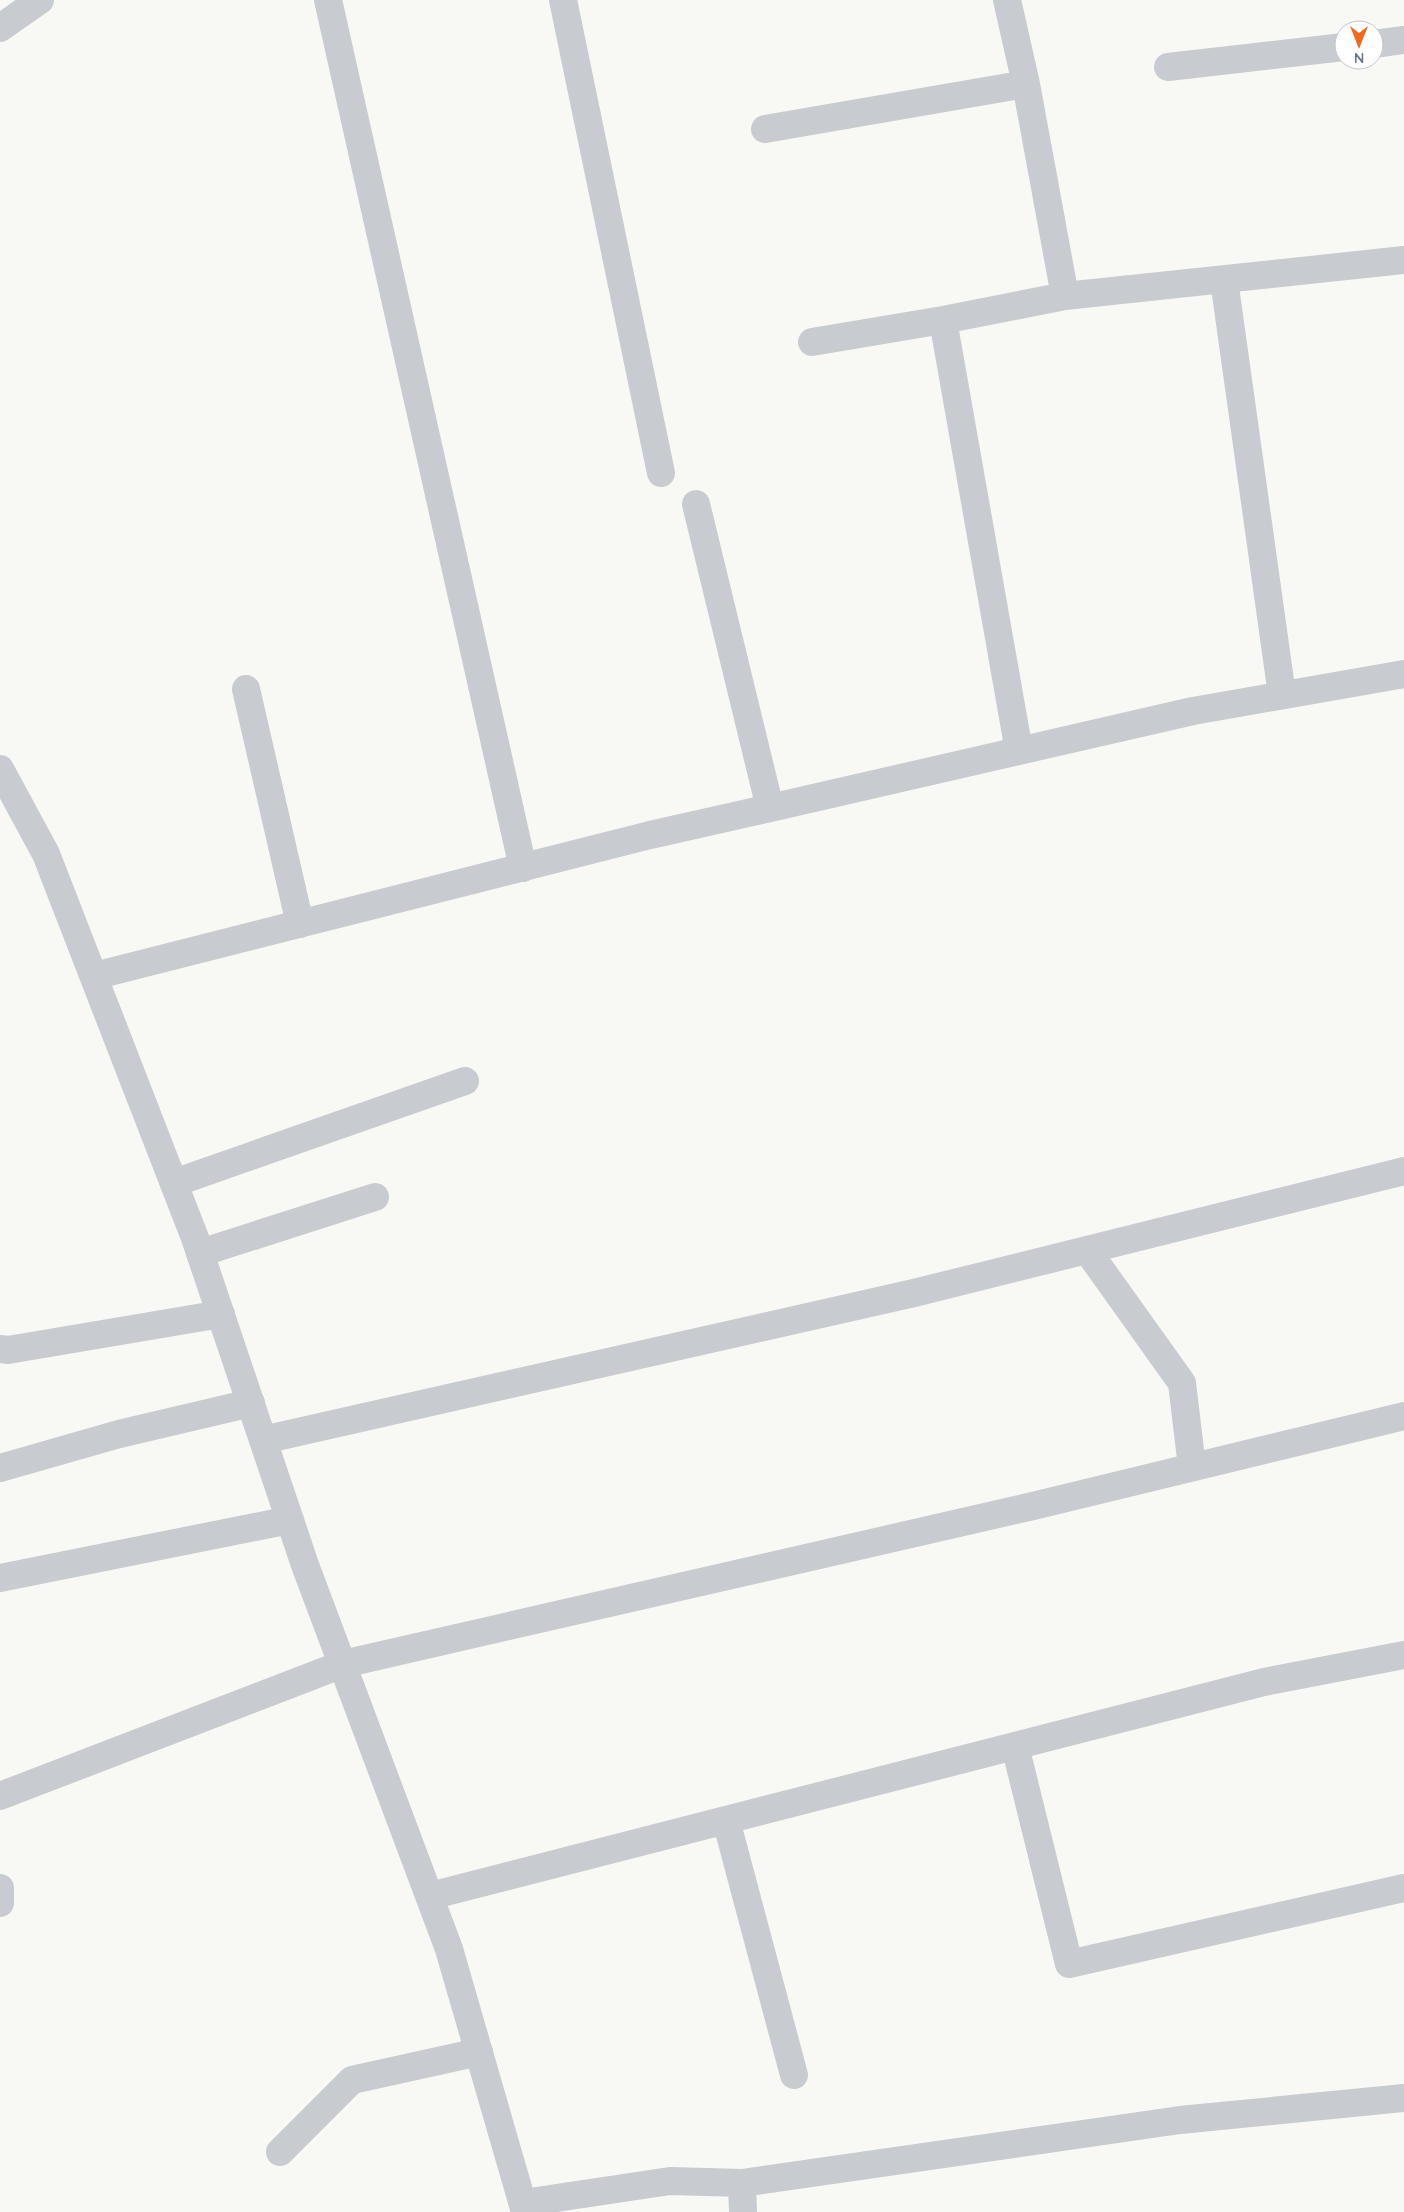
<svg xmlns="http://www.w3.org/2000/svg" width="1404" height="2212" font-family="Quicksand,sans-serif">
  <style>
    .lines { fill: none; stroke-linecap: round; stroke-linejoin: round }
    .minor { stroke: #c8cbcf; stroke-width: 28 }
    .tertiary { stroke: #c8cbcf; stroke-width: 28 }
  </style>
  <rect width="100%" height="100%" fill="#f8f8f5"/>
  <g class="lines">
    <path class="minor" d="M 328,0 L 523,868
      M 563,0 L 661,473
      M 1007,0 L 1026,84 L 1065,296
      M 1374,44 L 1404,40
      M 1168,67 L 1344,47
      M 765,129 L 1026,84
      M 1224,280 L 1282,695
      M 943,320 L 1019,751
      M 812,342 L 943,320 L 1065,296 L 1404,260
      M 696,504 L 770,808
      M 246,689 L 300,924
      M 94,976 L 650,835 L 770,808 L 1193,711 L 1404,674
      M 174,1183 L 465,1081
      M 1087,1250 L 1182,1383 L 1192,1467
      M 200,1253 L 375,1197
      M 0,1349 L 8,1350 L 221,1314
      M 263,1440 L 914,1293 L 1404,1171
      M 0,1468 L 119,1434 L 251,1403
      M 0,1578 L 290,1520
      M 1015,1746 L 1069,1964 L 1404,1888
      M 0,1796 L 343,1664 L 1033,1506 L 1404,1416
      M 726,1820 L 794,2075
      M 0,1888 L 0,1903
      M 430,1896 L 1264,1682 L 1404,1655
      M 280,2152 L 352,2080 L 479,2052
      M 523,2203 L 670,2181 L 742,2183
      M 743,2212 L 742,2183 L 1180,2120 L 1404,2098"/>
    <path class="tertiary" d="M 0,28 L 40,0
      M 0,769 L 46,854 L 195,1238 L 305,1565 L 449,1949 L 525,2212"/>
  </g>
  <g transform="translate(1359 45) rotate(180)"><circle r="24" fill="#ffffff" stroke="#c1c7d0"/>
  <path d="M0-4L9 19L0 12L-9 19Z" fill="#f1691c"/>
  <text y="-8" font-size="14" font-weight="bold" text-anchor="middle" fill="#657489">N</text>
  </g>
</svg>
